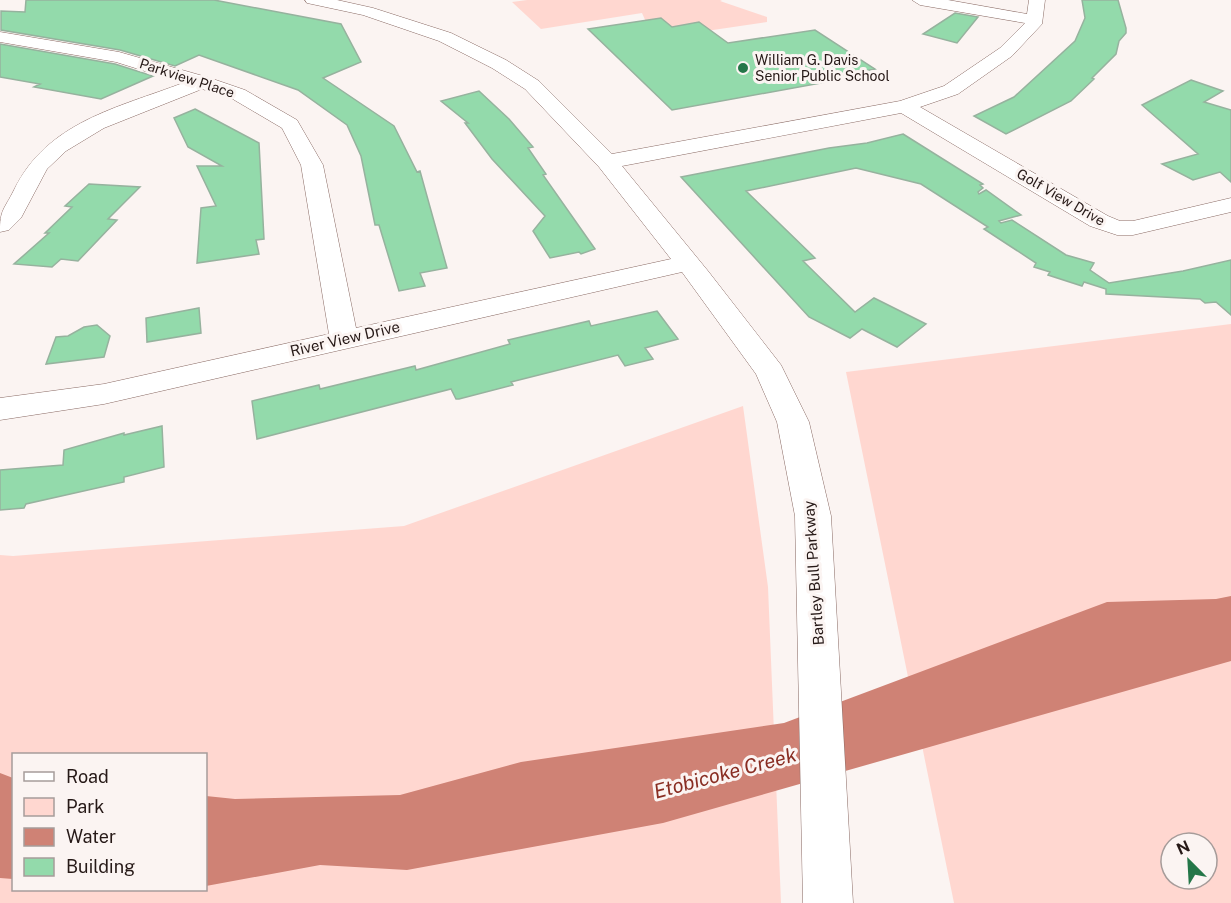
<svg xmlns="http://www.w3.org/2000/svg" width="1231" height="903" font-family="'Public Sans',sans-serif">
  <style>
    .green { fill: #ffd7d0; fill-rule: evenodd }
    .water { fill: #cf8275 }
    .building { fill: #93daab; stroke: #96b29e; stroke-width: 1.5 }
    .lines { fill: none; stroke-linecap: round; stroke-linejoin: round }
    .minor-casing { stroke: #896a64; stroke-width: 1 }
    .minor { fill: #fff; fill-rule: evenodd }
    .poi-dot { fill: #247648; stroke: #fbf4f2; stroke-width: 2 }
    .labels { text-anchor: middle; stroke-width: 6; stroke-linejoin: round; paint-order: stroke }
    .far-poi-label { font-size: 14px; fill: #261917; stroke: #fbf4f2; text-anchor: start }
    .far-street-label { font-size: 14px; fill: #261917; stroke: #fbf4f2 }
    .street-label { font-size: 15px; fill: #261917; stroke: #fbf4f2 }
    .near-water-label { font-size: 20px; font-style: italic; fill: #892d22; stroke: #fbf4f2 }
  </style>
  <rect width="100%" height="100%" fill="#fbf4f2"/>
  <path class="green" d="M 527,0 L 722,0 L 720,1 L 767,17 L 767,22 L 672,36 L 646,22 L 642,13 L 541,29 L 512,2 Z
    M 1231,324 L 1231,903 L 954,903 L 846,372 ZM 1171,843 L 1207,843 L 1207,879 L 1171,879 Z
    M 743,406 L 768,587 L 781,903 L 0,903 L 0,555 L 13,556 L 404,526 ZM 14,754 L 206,754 L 206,890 L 14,890 Z"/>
  <path class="water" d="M 1231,596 L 1231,661 L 663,823 L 407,870 L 320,865 L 206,886 L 206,796 L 235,799 L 400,795 L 521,762 L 784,723 L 1107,602 L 1216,599 Z
    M 0,773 L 13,778 L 13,879 L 0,878 Z"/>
  <path class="building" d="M 26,0 L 214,0 L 341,24 L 361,62 L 323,78 L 394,126 L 417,172 L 420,171 L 447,268 L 420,273 L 425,286 L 399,291 L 379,225 L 375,225 L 361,156 L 347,125 L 298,90 L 199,55 L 175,66 L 120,50 L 1,30 L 1,11 L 25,12 Z
    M 1082,0 L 1118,0 L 1126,28 L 1126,33 L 1119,41 L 1116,54 L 1092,78 L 1094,79 L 1071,101 L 1006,134 L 974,116 L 1014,97 L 1075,41 L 1085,18 Z
    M 955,13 L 978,17 L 957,43 L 923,34 Z
    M 661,18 L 672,27 L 699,22 L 728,43 L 815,30 L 875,69 L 859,72 L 865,75 L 672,110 L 588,29 Z
    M 0,44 L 115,64 L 153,76 L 101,99 L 34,87 L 40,84 L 0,77 Z
    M 1191,80 L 1223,91 L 1204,102 L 1231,110 L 1231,182 L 1220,172 L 1193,180 L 1162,164 L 1198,154 L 1142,105 Z
    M 479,91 L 509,119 L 533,147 L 528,148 L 546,174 L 543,175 L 595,249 L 581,254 L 579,252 L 550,258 L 533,231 L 545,216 L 492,159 L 465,123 L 468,123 L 441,101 Z
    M 195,109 L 259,143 L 264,239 L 256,240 L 259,254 L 197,263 L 201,208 L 216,206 L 197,166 L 222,166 L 188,147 L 174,118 Z
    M 903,134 L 983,184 L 980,185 L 983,188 L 978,192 L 979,194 L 986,190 L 1021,215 L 999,221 L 1001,223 L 1012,220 L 1066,255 L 1094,263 L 1090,270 L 1109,283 L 1183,271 L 1231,260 L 1231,315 L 1216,302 L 1205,303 L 1200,299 L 1106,294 L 1106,289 L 1084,282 L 1082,286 L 1048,275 L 1050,272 L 1034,267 L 1036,263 L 984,229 L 988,227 L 921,184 L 856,168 L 746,191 L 815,258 L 803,261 L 855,312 L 874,298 L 926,324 L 897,347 L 862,329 L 850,338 L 809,317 L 681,177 L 829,148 L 867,143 Z
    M 89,184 L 140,187 L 108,219 L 117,220 L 78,261 L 61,259 L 52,267 L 14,264 L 49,233 L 45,233 L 72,207 L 65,206 Z
    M 199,308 L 201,333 L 147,342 L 146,318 Z
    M 657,311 L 678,339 L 645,348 L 653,359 L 625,366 L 618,355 L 511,382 L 513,385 L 459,399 L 456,399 L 451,389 L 257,439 L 252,401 L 319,385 L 320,389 L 415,366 L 416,370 L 510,344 L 508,340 L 589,321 L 591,326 Z
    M 97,325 L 110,336 L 104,357 L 46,364 L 56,337 L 68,336 L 84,327 Z
    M 162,426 L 164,467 L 124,477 L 124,482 L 26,504 L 24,508 L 0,510 L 0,470 L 63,465 L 64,450 L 124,433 L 124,435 Z"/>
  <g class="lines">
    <defs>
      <path id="minor" d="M 305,0 L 337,0 L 373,8 L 451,33 L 506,60 L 539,81 L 612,154 L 900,101 L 944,86 L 1000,48 L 1025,23 L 920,5 L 912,0 L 948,0 L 1027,14 L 1029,0 L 1045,0 L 1042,24 L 1012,56 L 958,94 L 920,107 L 1108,216 L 1120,221 L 1133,221 L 1231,198 L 1231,212 L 1133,235 L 1117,235 L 1090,226 L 901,113 L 622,166 L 708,271 L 781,365 L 809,422 L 831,516 L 853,903 L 803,903 L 795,516 L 777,422 L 756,374 L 682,272 L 104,404 L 0,420 L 0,398 L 104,384 L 329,334 L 301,165 L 282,128 L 231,98 L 202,89 L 104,128 L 66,151 L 47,169 L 21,218 L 9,230 L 0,232 C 0,209 4,210 14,190 C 47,122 117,108 183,83 L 116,62 L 0,42 L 0,32 L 119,52 L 210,78 L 245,90 L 297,120 L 323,165 L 356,328 L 671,259 L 599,167 L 525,89 L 492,68 L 439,41 L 363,15 L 307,3 Z"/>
    </defs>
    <use href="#minor" class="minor-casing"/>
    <use href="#minor" class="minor"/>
  </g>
  <circle class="poi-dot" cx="743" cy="68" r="6"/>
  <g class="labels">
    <g class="far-poi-label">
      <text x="755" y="65">William G. Davis<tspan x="755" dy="16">Senior Public School</tspan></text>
    </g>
    <g class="far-street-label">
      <text transform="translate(187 78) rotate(18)" y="5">Parkview Place</text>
      <text transform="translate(1061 197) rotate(30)" y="5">Golf View Drive</text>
    </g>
    <g class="street-label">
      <text transform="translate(345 339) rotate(-13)" y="5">River View Drive</text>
      <text transform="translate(814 573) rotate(-94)" y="5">Bartley Bull Parkway</text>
    </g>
    <g class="near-water-label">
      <text transform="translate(725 773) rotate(-15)" y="7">Etobicoke Creek</text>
    </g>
  </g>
  <rect x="12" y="753" width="195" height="138" fill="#fbf4f2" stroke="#a69c9a" stroke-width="1.5"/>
  <rect x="24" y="772" width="30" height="9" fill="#ffffff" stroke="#a69c9a" stroke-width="1.5"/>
  <text x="66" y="783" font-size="18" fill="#261917">Road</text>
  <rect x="24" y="798" width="30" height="18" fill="#ffd7d0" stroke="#a69c9a" stroke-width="1.5"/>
  <text x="66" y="813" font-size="18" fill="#261917">Park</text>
  <rect x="24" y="828" width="30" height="18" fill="#cf8275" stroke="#a69c9a" stroke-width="1.5"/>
  <text x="66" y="843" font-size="18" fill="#261917">Water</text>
  <rect x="24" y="858" width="30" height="18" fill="#93daab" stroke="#a69c9a" stroke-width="1.5"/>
  <text x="66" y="873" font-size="18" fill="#261917">Building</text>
  <g transform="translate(1189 861) rotate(336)"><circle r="28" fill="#fbf4f2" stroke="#a69c9a" stroke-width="1.5"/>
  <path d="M0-4.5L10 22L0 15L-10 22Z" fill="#247648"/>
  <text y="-9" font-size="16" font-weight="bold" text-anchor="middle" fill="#261917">N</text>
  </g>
</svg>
